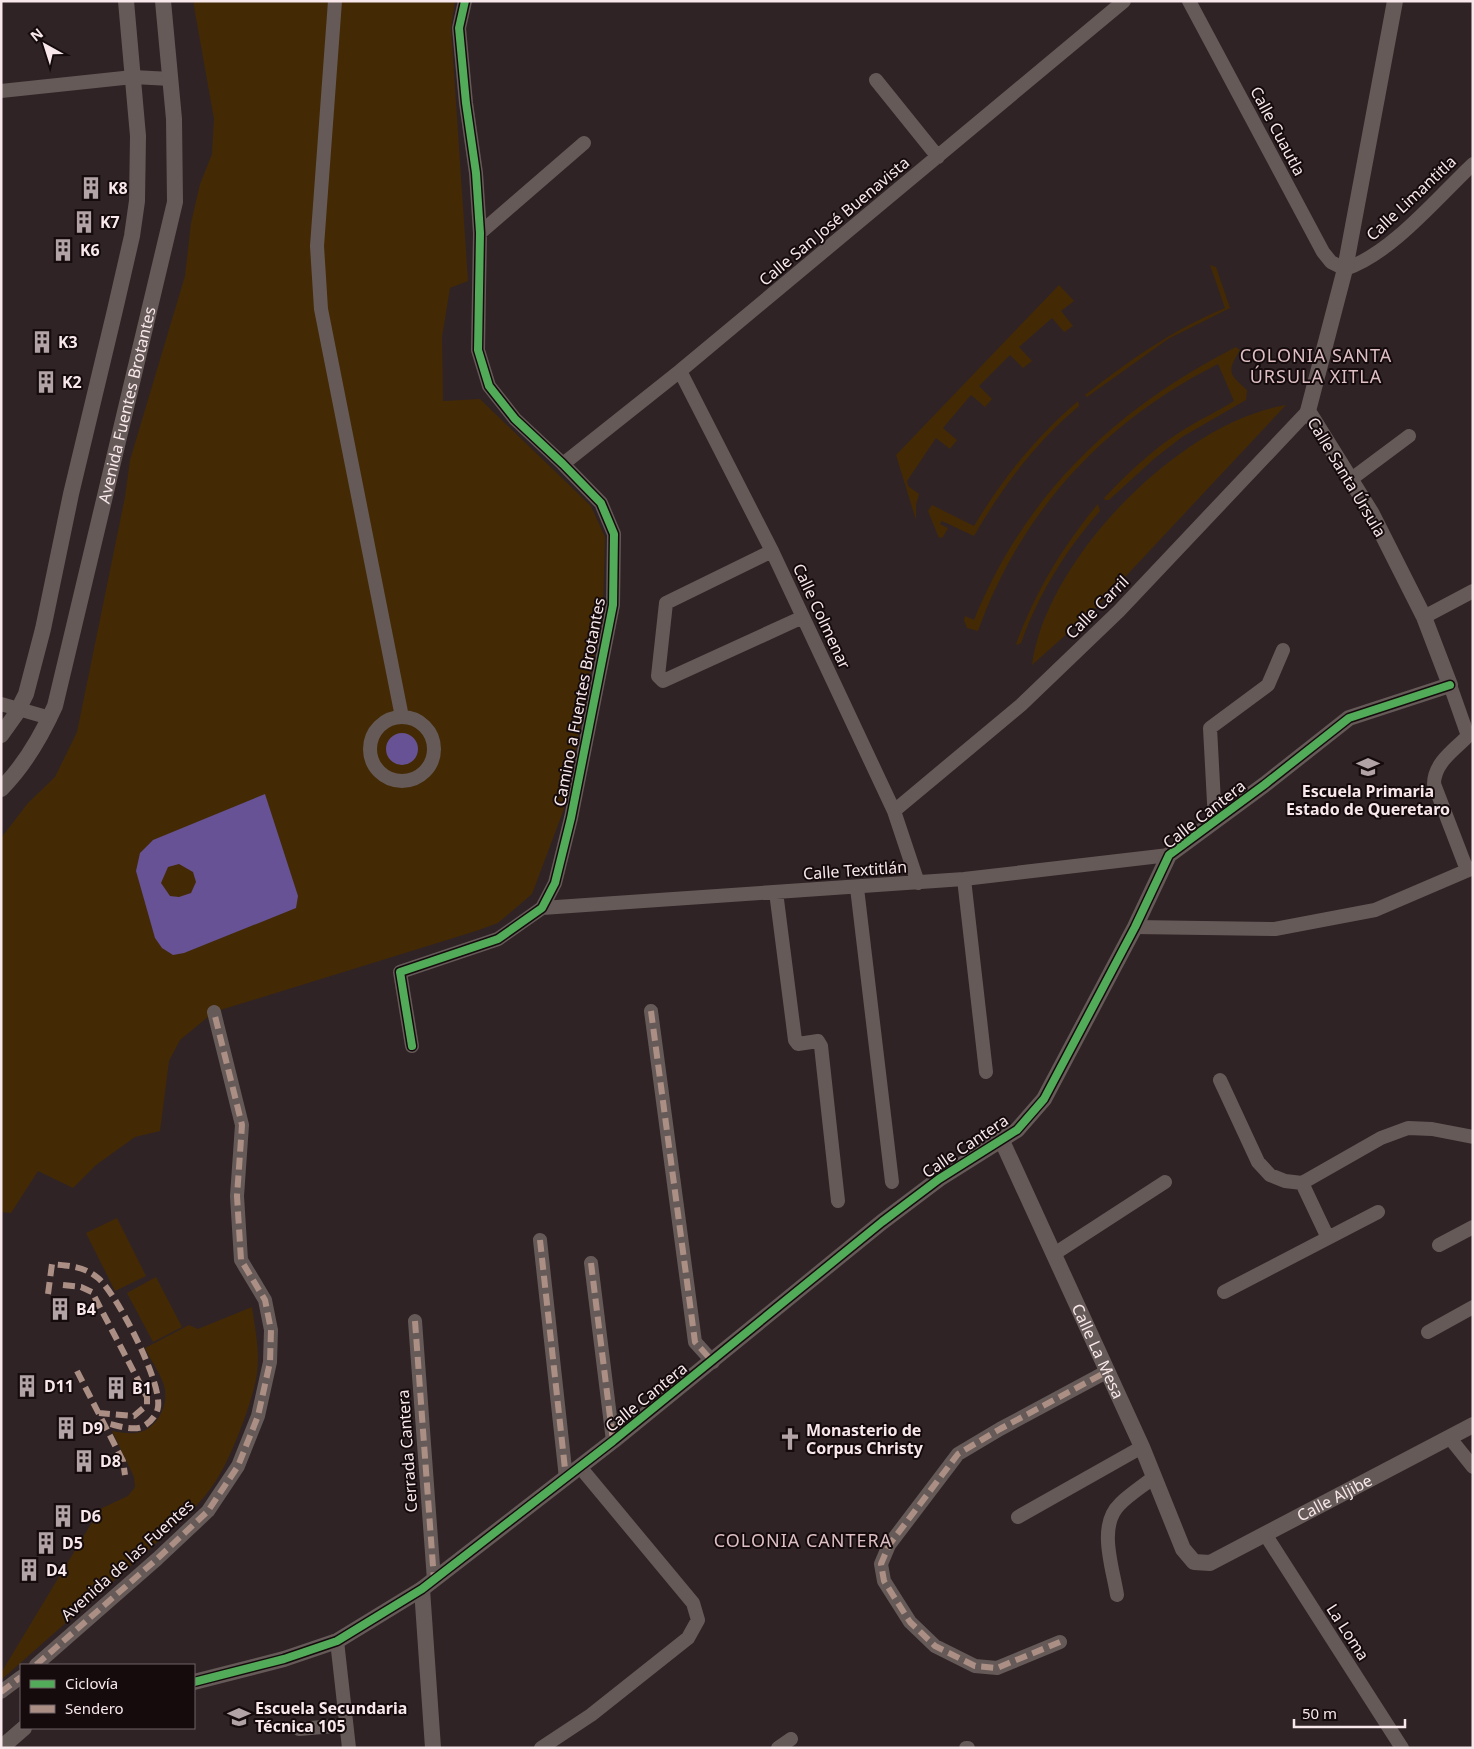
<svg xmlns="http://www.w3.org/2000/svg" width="1474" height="1749" font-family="'Noto Sans',sans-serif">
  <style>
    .green { fill: #432a05 }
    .water { fill: #665294; fill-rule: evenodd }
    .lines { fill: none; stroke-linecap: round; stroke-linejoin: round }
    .minor { stroke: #665a58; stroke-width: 14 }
    .tertiary { stroke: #665a58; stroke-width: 16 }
    .quiet { stroke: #ac8f84; stroke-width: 6; stroke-dasharray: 12 6; stroke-linecap: butt }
    .cycleway-casing { stroke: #150b0d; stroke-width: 11 }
    .cycleway { stroke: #51ab58; stroke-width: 8 }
    .labels { text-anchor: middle; stroke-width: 4; stroke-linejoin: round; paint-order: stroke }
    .street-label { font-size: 16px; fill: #f8e8eb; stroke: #150b0d }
    .poi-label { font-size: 16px; font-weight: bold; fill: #f8e8eb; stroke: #150b0d; text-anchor: start }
    .neighbourhood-label { font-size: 18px; letter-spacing: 1px; fill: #ddbfc4; stroke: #150b0d }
  </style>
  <rect width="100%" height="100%" fill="#2f2326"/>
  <path class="green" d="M 193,1 L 455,1 L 451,28 L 468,281 L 450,288 L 442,337 L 443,401 L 480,399 L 591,506 L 605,537 L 603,609 L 564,809 L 532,894 L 498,923 L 476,931 L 214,1012 L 180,1040 L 169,1061 L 160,1131 L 135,1137 L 96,1165 L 73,1188 L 38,1171 L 11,1213 L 1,1212 L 1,838 L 28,803 L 55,777 L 77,732 L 125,497 L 130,460 L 185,276 L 191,223 L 200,184 L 212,154 L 214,119 Z
    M 1210,265 L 1216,267 L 1230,308 L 1168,339 L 1087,397 L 1085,395 C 1133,358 1169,332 1225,308 Z
    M 1059,285 L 1074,301 L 1061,311 L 1073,326 L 1064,332 L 1052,318 L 1019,347 L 1032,361 L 1023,368 L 1010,355 L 979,386 L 992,399 L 985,407 L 971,395 L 943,428 L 957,440 L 950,449 L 936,438 L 907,481 L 908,486 L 919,494 L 916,505 L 916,520 L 896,455 Z
    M 1236,347 L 1240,350 C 1227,372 1228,373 1247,390 L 1246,400 L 1182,437 L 1155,458 L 1109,500 L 1105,500 L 1104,498 C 1127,474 1152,450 1180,432 C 1198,420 1217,412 1234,401 L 1218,364 C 1105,421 1021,511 978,631 L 967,628 L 964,620 L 965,616 L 974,620 C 1026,493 1115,409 1236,347 Z
    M 1078,401 L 1079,406 C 1035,443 1003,486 974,536 L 942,521 L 940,524 L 948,528 L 943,537 L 939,538 L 928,511 L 932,505 L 974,526 C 1003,478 1035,438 1078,401 Z
    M 1286,405 L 1097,607 L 1032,665 C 1046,559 1180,422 1286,405 Z
    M 1098,504 L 1100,511 C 1066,550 1039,593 1021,643 L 1017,645 L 1016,644 C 1036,591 1062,547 1098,504 Z
    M 117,1218 L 146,1276 L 115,1291 L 86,1233 Z
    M 156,1277 L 182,1327 L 153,1342 L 127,1293 Z
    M 252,1307 C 255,1329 260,1351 257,1373 C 254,1398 233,1452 220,1474 C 211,1490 199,1503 187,1516 L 1,1680 L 1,1673 L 100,1509 L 128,1496 L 135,1487 L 134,1477 L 112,1431 C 119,1432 128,1434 135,1433 C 155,1432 168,1408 165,1390 C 163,1377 151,1361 145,1348 L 189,1325 L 198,1329 Z"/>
  <path class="water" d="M386 749a16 16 0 1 1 32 0a16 16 0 1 1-32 0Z
    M 265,794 L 298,896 L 296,908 L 184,953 L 173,955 L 162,948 L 155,938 L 136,871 L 140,853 L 153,840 ZM 179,864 L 193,872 L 196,882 L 191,893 L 179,897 L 170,896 L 161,883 L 168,867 Z"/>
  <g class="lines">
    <path class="minor" d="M 335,1 L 317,246 L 321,309 L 402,717
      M 1189,1 L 1323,252 L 1331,262 L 1345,269 C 1391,254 1437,198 1473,164
      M 876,80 L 938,157
      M 1,91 L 133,77 L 171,79
      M 480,233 L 584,143
      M 680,371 L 772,551 L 894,811 L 918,883
      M 563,464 L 680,371 L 1124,1
      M 1350,480 L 1409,436
      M 772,551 L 666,603 L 658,676 L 663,681 L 803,617
      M 1424,617 L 1473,591
      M 1450,685 L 1468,736
      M 1,704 L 50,718
      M370 749a32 32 0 1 1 64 0a32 32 0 1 1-64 0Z
      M 894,811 L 1021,705 L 1119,611 L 1308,411
      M 1215,821 L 1210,728 L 1268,685 L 1283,650
      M 1467,870 L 1434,784 C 1434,763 1454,750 1468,736
      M 964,879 L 986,1072
      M 857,888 L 892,1182
      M 776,892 L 795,1040 L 798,1044 L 818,1041 L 821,1046 L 838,1201
      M 542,908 L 964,879 L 1169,855
      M 1135,927 L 1275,929 L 1375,910 L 1473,868
      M 651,1011 L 695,1342 L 713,1362
      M 412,1046 L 400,972 L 498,939 L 542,908 L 555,883 L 571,818 L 613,605 L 614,534 L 601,503 L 563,464 L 515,419 L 489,386 L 478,350 L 480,233 L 476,173 L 466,103 L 459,28 L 465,1
      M 1220,1080 L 1258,1162 L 1270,1175 L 1285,1181 L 1302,1183 L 1381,1138 L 1408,1128 L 1432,1129 L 1473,1137
      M 1302,1183 L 1328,1238
      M 540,1240 L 566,1478
      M 1439,1245 L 1473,1227
      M 1054,1254 L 1165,1182
      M 591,1263 L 613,1441
      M 1224,1292 L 1378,1212
      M 415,1321 L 434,1580
      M 1428,1332 L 1473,1307
      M 1449,1437 L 1473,1467
      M 1018,1517 L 1142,1447
      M 1265,1534 L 1402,1748
      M 1117,1595 C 1113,1568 1097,1526 1120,1504 C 1130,1494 1143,1486 1154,1477
      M 337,1641 L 349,1748
      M 1060,1642 L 997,1668 L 975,1666 L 935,1646 L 910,1622 L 884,1581 L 881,1564 L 889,1545 L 958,1454 L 1000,1429 L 1108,1371
      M 36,1665 L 157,1559 L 208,1511 L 238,1466 L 258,1416 L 270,1362 L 271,1330 L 265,1300 L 241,1260 L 237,1196 L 242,1125 L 214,1012
      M 1,1692 L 21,1677
      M 299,1729 L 346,1725
      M 541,1748 L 591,1715 L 688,1638 L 698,1620 L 693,1603 L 580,1467
      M 778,1748 L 791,1739
      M 966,1748 L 968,1748"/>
    <g class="tertiary">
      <path d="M 1,735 L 16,714 L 26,694 L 43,629 L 71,494 L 115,310 L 132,236 L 137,201 L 138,136 L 126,1"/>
      <path id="s1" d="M 1,789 C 25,765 41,737 55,706 L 175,202 L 174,119 L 163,1"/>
      <path id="s2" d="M 1002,1141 L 1142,1447 L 1183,1549 L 1194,1562 L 1210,1563 L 1473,1425"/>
      <path d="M 422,1589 L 433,1748"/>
      <path d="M 194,1682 L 284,1659 L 337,1641 L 422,1589 L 613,1441 L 882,1222 L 939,1179 L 1017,1130 L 1044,1099 L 1135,927 L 1169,855 L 1264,785 L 1349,718 L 1450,685 L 1424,617 L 1372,514 L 1308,411 L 1345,269 L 1395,1"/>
      <path d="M 1,1748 L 24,1728"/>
    </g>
    <path class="quiet" d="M 651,1011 L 695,1342 L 713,1362
      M 540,1240 L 566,1478
      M 591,1263 L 613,1441
      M 63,1285 L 81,1287 L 92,1292 L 147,1397 L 147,1405 L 134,1416 L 99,1413
      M 48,1294 L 52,1264 C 69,1266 84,1266 98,1278 C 117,1294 162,1382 158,1407 C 157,1415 150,1423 142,1427 C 131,1431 116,1425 105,1423
      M 415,1321 L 434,1580
      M 77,1371 L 123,1461 L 125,1475
      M 1060,1642 L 997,1668 L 975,1666 L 935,1646 L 910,1622 L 884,1581 L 881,1564 L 889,1545 L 958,1454 L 1000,1429 L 1108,1371
      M 36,1665 L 157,1559 L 208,1511 L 238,1466 L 258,1416 L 270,1362 L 271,1330 L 265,1300 L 241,1260 L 237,1196 L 242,1125 L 214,1012
      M 1,1692 L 21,1677"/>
    <defs>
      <path id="cycleway" d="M 412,1046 L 400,972 L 498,939 L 542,908 L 555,883 L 571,818 L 613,605 L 614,534 L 601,503 L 563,464 L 515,419 L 489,386 L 478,350 L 480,233 L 476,173 L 466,103 L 459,28 L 465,1
        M 194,1682 L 284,1659 L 337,1641 L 422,1589 L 613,1441 L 882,1222 L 939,1179 L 1017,1130 L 1044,1099 L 1135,927 L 1169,855 L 1264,785 L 1349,718 L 1450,685"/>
    </defs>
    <use href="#cycleway" class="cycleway-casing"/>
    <use href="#cycleway" class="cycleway"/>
  </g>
  <defs>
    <symbol id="building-bare" viewBox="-9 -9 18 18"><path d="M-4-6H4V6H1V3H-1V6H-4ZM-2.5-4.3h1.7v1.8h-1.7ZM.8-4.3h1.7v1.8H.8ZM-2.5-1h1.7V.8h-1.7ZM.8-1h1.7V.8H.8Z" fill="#b2a3a6" stroke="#150b0d" stroke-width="2.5" paint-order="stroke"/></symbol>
    <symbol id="school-bare" viewBox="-9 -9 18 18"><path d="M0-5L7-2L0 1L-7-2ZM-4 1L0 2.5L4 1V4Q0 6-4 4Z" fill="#b2a3a6" stroke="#150b0d" stroke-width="2.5" paint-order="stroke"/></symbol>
    <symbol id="church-bare" viewBox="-9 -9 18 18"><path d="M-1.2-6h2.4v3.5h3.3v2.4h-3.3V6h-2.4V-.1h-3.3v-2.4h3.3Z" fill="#b2a3a6" stroke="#150b0d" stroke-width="2.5" paint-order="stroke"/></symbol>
  </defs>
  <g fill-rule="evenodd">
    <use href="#building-bare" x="75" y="172" width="32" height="32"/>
    <use href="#building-bare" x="68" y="206" width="32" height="32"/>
    <use href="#building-bare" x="47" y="234" width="32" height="32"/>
    <use href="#building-bare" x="26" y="326" width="32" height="32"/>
    <use href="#building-bare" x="30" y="366" width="32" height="32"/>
    <use href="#school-bare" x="1352" y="751" width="32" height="32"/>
    <use href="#building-bare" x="44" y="1293" width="32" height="32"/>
    <use href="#building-bare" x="11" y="1370" width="32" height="32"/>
    <use href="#building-bare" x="100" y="1372" width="32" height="32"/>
    <use href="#building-bare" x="50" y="1412" width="32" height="32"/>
    <use href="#church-bare" x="774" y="1423" width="32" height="32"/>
    <use href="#building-bare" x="68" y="1445" width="32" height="32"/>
    <use href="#building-bare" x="47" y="1500" width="32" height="32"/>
    <use href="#building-bare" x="30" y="1527" width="32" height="32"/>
    <use href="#building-bare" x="13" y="1554" width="32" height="32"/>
    <use href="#school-bare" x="223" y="1701" width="32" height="32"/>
  </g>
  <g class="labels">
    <g class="street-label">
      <text transform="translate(1278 131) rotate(62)" y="6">Calle Cuautla</text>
      <text transform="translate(1411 198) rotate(-43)" y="6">Calle Limantitla</text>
      <text transform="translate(834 221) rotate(-40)" y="6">Calle San José Buenavista</text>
      <text dy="6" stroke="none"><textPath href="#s1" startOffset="409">Avenida Fuentes Brotantes</textPath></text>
      <text transform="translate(1347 477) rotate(59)" y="6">Calle Santa Úrsula</text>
      <text transform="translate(1097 607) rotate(-45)" y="6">Calle Carril</text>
      <text transform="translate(822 616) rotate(65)" y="6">Calle Colmenar</text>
      <text transform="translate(579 702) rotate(-79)" y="6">Camino a Fuentes Brotantes</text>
      <text transform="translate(1204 814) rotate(-38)" y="6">Calle Cantera</text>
      <text transform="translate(855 870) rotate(-4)" y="6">Calle Textitlán</text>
      <text transform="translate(965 1146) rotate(-34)" y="6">Calle Cantera</text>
      <text dy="6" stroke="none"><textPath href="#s2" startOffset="231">Calle La Mesa</textPath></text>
      <text transform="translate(646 1397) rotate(-39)" y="6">Calle Cantera</text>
      <text transform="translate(407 1451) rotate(-94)" y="6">Cerrada Cantera</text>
      <text dy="6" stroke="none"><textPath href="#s2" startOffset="620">Calle Aljibe</textPath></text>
      <text transform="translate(127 1560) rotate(-42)" y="6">Avenida de las Fuentes</text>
      <text transform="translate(1348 1632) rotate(57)" y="6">La Loma</text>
    </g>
    <g class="poi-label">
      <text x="108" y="194">K8</text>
      <text x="100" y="228">K7</text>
      <text x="80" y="256">K6</text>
      <text x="58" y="348">K3</text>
      <text x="62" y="388">K2</text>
      <text x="1368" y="797" text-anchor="middle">Escuela Primaria<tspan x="1368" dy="18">Estado de Queretaro</tspan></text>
      <text x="76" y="1315">B4</text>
      <text x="44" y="1392">D11</text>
      <text x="132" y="1394">B1</text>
      <text x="82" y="1434">D9</text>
      <text x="806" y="1436">Monasterio de<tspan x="806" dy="18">Corpus Christy</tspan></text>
      <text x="100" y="1467">D8</text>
      <text x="80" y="1522">D6</text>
      <text x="62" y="1549">D5</text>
      <text x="46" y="1576">D4</text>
      <text x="255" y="1714">Escuela Secundaria<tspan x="255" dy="18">Técnica 105</tspan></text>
    </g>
    <g class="neighbourhood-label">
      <text x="1316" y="362">COLONIA SANTA<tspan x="1316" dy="21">ÚRSULA XITLA</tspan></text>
      <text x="803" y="1547">COLONIA CANTERA</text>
    </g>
  </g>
  <rect width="1474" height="1749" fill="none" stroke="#f8e8eb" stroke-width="5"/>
  <rect x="20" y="1664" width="175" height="65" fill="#150b0d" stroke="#706366"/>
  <rect x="30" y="1680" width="25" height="8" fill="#51ab58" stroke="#706366"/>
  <text x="65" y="1689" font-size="15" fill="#f8e8eb">Ciclovía</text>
  <rect x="30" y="1705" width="25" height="8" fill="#ac8f84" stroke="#706366"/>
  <text x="65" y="1714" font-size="15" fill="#f8e8eb">Sendero</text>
  <g transform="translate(45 45) rotate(321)" stroke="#150b0d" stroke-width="4" paint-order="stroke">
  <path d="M0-4L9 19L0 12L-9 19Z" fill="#f8e8eb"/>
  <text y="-8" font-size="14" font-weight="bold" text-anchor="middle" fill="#f8e8eb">N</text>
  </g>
  <path d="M1294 1719v8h111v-8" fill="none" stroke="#f8e8eb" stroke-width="2.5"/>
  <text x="1302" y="1719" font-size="15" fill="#f8e8eb" stroke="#150b0d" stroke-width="4" paint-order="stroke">50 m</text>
</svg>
